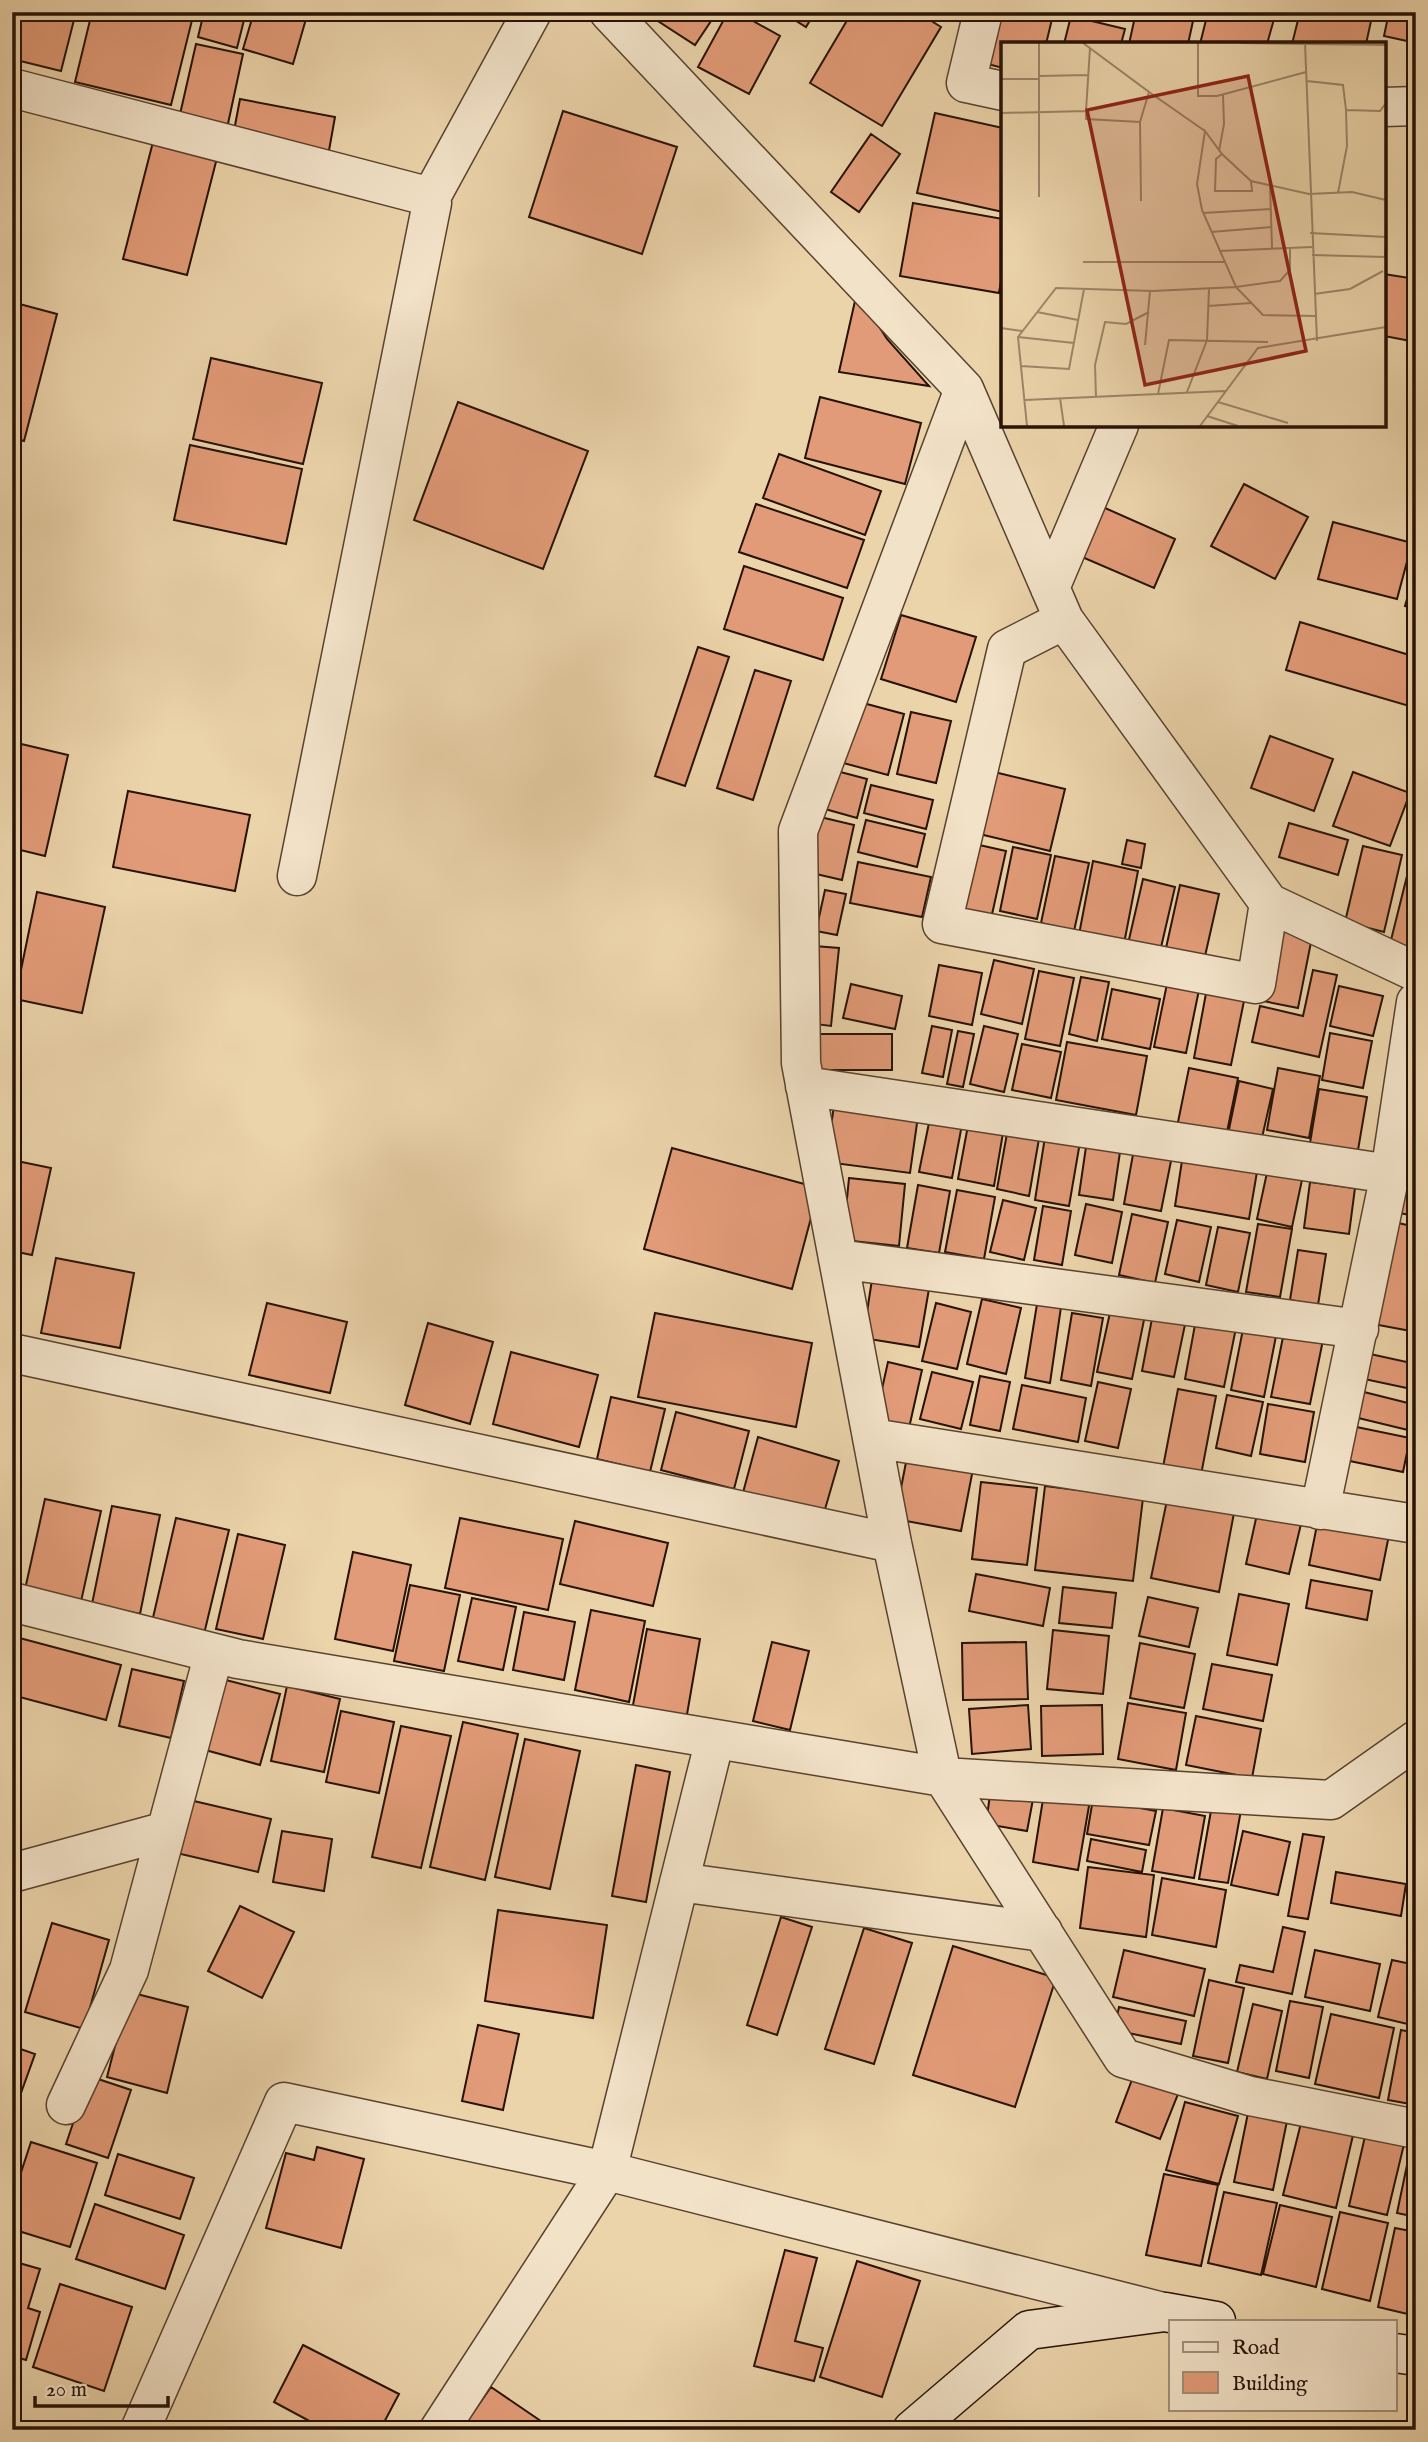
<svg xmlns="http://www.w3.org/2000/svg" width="1428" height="2442" font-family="'IM FELL English',serif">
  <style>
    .building { fill: #e29b78; stroke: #271206; stroke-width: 2 }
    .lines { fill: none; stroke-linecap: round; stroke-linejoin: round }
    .street-casing { stroke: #58422f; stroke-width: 41 }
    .secondary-casing { stroke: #271206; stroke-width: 41 }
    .street { stroke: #f2e2c8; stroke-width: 38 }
    .secondary { stroke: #f2e2c8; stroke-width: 38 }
    .inset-road { fill: none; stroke: #9d8668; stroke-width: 2 }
    .view { fill: #8f2418; fill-opacity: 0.15; stroke: #8f2418; stroke-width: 3.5 }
    .inset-edge { fill: none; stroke: #271206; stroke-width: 3.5 }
  </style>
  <rect width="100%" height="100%" fill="#ebd3aa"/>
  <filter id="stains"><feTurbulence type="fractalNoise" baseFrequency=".00286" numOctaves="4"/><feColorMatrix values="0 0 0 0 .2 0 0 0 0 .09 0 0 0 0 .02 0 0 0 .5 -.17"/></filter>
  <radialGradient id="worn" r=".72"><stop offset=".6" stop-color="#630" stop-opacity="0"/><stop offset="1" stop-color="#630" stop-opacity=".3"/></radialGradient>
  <path class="building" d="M 12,12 L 76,12 L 61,71 L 12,59 Z
    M 92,12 L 194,12 L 171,105 L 75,82 Z
    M 204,12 L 246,12 L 237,48 L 198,37 Z
    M 254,12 L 308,12 L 293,64 L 243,49 Z
    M 644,12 L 717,12 L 695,45 Z
    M 728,12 L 737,12 L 780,36 L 749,94 L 698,67 Z
    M 782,12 L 815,12 L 806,27 Z
    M 852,12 L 917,12 L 941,27 L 882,126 L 810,83 Z
    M 992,12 L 1041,12 L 1053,15 L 1046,44 L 1003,44 L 1003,68 L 980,62 Z
    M 1136,12 L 1195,12 L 1188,44 L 1129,44 Z
    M 1208,12 L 1276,12 L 1267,44 L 1200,44 Z
    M 1300,12 L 1373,12 L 1366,44 L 1292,44 Z
    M 1389,12 L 1416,12 L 1416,43 L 1384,36 Z
    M 1071,16 L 1125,29 L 1121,44 L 1064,44 Z
    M 196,44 L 243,54 L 226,133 L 178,123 Z
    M 240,99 L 335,117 L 328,156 L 233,136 Z
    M 563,111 L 677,147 L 642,254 L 529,217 Z
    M 935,113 L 1003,128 L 1003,212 L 917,193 Z
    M 871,134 L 900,154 L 859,212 L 831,192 Z
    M 154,138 L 218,154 L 187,275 L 123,259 Z
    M 913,203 L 1003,219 L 1003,270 L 999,293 L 900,276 Z
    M 1384,274 L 1416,279 L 1416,342 L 1384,336 Z
    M 857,292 L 887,339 L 929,386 L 839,372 Z
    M 12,302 L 57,314 L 24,441 L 12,438 Z
    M 211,358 L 322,383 L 303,464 L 193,439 Z
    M 820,397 L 921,423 L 905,484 L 805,458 Z
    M 458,402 L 588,451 L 543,569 L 414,520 Z
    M 190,445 L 302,469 L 286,544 L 174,520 Z
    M 779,454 L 881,491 L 865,535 L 763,498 Z
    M 1244,484 L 1308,517 L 1275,579 L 1211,546 Z
    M 756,504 L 864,540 L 847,588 L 739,552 Z
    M 1096,504 L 1175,539 L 1154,588 L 1075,554 Z
    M 1333,522 L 1412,543 L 1397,599 L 1318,579 Z
    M 744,566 L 843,598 L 823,660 L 724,629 Z
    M 1416,567 L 1416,609 L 1405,606 Z
    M 901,615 L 976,637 L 956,702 L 881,679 Z
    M 1300,622 L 1416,657 L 1416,708 L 1286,670 Z
    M 698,647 L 729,657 L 685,786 L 655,776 Z
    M 755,670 L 791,681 L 753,800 L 717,788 Z
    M 852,700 L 904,714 L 888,775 L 836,761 Z
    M 911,712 L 951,721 L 936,783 L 897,774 Z
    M 1270,736 L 1333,759 L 1314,811 L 1251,788 Z
    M 17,743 L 68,755 L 45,856 L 12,848 L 12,762 Z
    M 829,769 L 867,779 L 857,818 L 818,807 Z
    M 986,770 L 1065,789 L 1050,851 L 971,832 Z
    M 1353,772 L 1410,793 L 1390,846 L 1333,826 Z
    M 871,785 L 933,800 L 926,829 L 864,813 Z
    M 128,791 L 250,815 L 235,891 L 113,867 Z
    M 816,816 L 854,825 L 842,880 L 803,871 Z
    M 866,820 L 925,834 L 917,867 L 858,852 Z
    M 1289,823 L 1348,840 L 1338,875 L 1279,857 Z
    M 1127,840 L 1145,844 L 1141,868 L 1122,864 Z
    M 966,842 L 1006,851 L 991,919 L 951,910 Z
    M 1363,846 L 1402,855 L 1384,932 L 1345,922 Z
    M 1013,847 L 1051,855 L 1037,919 L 1000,911 Z
    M 1055,856 L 1089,863 L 1074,931 L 1041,923 Z
    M 1412,856 L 1416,857 L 1416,954 L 1389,948 Z
    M 1093,861 L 1138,871 L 1122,954 L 1077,945 Z
    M 858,862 L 931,877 L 922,917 L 850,903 Z
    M 1143,879 L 1175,887 L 1159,956 L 1127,948 Z
    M 1180,885 L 1219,894 L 1203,965 L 1164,957 Z
    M 825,890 L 846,894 L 837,935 L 816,931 Z
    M 37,892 L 105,907 L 82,1013 L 15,999 Z
    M 12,919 L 21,921 L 12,951 Z
    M 1271,929 L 1312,937 L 1298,1008 L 1258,1000 Z
    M 814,946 L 839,948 L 831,1026 L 807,1023 Z
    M 994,960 L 1034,969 L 1022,1024 L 981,1014 Z
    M 939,965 L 982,973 L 972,1025 L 929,1016 Z
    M 1313,970 L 1337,975 L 1319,1057 L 1252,1042 L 1260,1006 L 1303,1016 Z
    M 1039,971 L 1074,978 L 1060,1046 L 1025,1039 Z
    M 1081,977 L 1109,982 L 1097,1041 L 1069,1034 Z
    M 851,984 L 902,996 L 895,1029 L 843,1018 Z
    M 1167,984 L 1199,990 L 1186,1053 L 1154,1047 Z
    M 1339,986 L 1383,996 L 1373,1036 L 1330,1026 Z
    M 1207,988 L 1245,996 L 1231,1065 L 1194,1058 Z
    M 1112,989 L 1160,999 L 1150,1049 L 1102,1039 Z
    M 932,1026 L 952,1030 L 943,1077 L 922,1073 Z
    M 984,1026 L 1018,1034 L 1004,1092 L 970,1084 Z
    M 958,1031 L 974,1034 L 963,1087 L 947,1084 Z
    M 1330,1033 L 1372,1041 L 1363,1088 L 1322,1080 Z
    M 813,1034 L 892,1034 L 892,1070 L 813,1070 Z
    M 1067,1042 L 1147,1056 L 1136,1115 L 1056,1100 Z
    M 1022,1044 L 1061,1052 L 1051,1098 L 1012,1090 Z
    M 1189,1068 L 1238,1078 L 1226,1137 L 1177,1127 Z
    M 1278,1068 L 1320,1076 L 1309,1138 L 1267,1130 Z
    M 1239,1081 L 1273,1089 L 1261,1142 L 1228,1134 Z
    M 1319,1089 L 1367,1097 L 1357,1156 L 1309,1149 Z
    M 835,1098 L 919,1109 L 910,1173 L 826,1162 Z
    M 931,1113 L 963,1119 L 952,1178 L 919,1172 Z
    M 969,1120 L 1004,1127 L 994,1186 L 958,1179 Z
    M 1008,1128 L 1040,1133 L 1029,1196 L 997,1189 Z
    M 1045,1137 L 1080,1142 L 1069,1206 L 1035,1200 Z
    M 1404,1139 L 1416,1141 L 1416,1216 L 1393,1212 Z
    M 1087,1140 L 1121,1145 L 1113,1200 L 1079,1195 Z
    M 672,1148 L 819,1188 L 792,1289 L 644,1249 Z
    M 1184,1148 L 1259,1160 L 1249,1219 L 1175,1206 Z
    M 1134,1149 L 1172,1156 L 1161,1211 L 1124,1204 Z
    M 12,1160 L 51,1168 L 32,1255 L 12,1251 Z
    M 1268,1168 L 1303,1175 L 1292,1227 L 1257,1219 Z
    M 849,1178 L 905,1184 L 899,1246 L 843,1240 Z
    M 1310,1182 L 1355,1188 L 1349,1234 L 1304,1228 Z
    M 918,1185 L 950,1191 L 939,1253 L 907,1248 Z
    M 957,1190 L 995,1197 L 984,1259 L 945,1252 Z
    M 1003,1200 L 1036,1208 L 1024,1260 L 990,1252 Z
    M 1086,1204 L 1122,1212 L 1112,1263 L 1075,1255 Z
    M 1043,1206 L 1071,1211 L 1062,1265 L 1034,1260 Z
    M 1132,1214 L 1168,1222 L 1155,1283 L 1119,1275 Z
    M 1177,1220 L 1211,1227 L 1199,1282 L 1165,1274 Z
    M 1394,1222 L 1416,1227 L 1416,1332 L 1373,1324 Z
    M 1258,1224 L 1292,1229 L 1280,1297 L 1246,1292 Z
    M 1218,1227 L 1250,1233 L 1238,1292 L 1206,1285 Z
    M 1298,1250 L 1326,1254 L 1318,1305 L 1290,1300 Z
    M 56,1258 L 134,1273 L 120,1348 L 41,1333 Z
    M 873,1273 L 930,1283 L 919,1347 L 863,1338 Z
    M 982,1299 L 1021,1308 L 1006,1374 L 967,1364 Z
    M 267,1303 L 347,1322 L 330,1393 L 249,1375 Z
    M 936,1303 L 971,1312 L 957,1369 L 922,1361 Z
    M 1037,1304 L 1061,1307 L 1050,1383 L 1025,1378 Z
    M 1111,1308 L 1145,1315 L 1132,1379 L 1097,1372 Z
    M 1154,1308 L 1187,1315 L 1174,1377 L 1142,1371 Z
    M 655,1313 L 812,1343 L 796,1427 L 638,1397 Z
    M 1072,1313 L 1103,1318 L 1091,1386 L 1061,1380 Z
    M 1197,1314 L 1237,1323 L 1224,1387 L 1185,1379 Z
    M 428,1323 L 493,1342 L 470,1424 L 405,1405 Z
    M 1244,1324 L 1277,1331 L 1264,1397 L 1231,1390 Z
    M 1284,1332 L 1323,1340 L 1310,1404 L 1271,1397 Z
    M 511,1352 L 598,1375 L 579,1447 L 493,1424 Z
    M 1361,1352 L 1416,1364 L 1416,1390 L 1355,1377 Z
    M 888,1362 L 922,1370 L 909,1428 L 875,1420 Z
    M 932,1372 L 973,1382 L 961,1429 L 920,1419 Z
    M 980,1376 L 1010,1382 L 1000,1431 L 970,1425 Z
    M 1098,1382 L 1131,1389 L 1118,1448 L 1085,1441 Z
    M 1022,1385 L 1086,1398 L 1078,1442 L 1013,1429 Z
    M 1178,1389 L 1216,1396 L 1201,1475 L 1163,1467 Z
    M 1356,1390 L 1416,1405 L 1412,1431 L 1350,1416 Z
    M 1227,1395 L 1263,1402 L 1251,1456 L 1216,1448 Z
    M 611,1397 L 665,1409 L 650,1472 L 597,1459 Z
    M 1268,1404 L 1314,1412 L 1305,1462 L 1260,1454 Z
    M 676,1412 L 749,1431 L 734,1489 L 661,1470 Z
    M 1342,1424 L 1410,1438 L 1403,1472 L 1335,1458 Z
    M 758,1437 L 839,1461 L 821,1523 L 741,1500 Z
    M 907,1457 L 973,1469 L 961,1531 L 895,1519 Z
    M 981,1482 L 1037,1488 L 1027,1565 L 972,1559 Z
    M 1045,1486 L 1143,1498 L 1133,1581 L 1035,1570 Z
    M 45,1499 L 101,1511 L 80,1606 L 24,1594 Z
    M 1167,1500 L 1234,1513 L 1219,1592 L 1151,1578 Z
    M 112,1506 L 160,1515 L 140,1614 L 92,1604 Z
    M 1257,1514 L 1301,1524 L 1289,1574 L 1246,1564 Z
    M 176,1518 L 229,1530 L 204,1634 L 152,1622 Z
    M 460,1518 L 563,1539 L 548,1610 L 445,1588 Z
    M 1318,1520 L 1389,1535 L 1380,1580 L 1309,1565 Z
    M 575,1521 L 668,1543 L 653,1606 L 560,1584 Z
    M 238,1534 L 285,1545 L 263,1639 L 216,1629 Z
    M 353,1552 L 411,1565 L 393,1651 L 335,1639 Z
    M 976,1574 L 1050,1588 L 1043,1626 L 969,1611 Z
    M 1311,1580 L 1372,1591 L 1367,1620 L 1306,1608 Z
    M 410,1585 L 460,1595 L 444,1671 L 394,1661 Z
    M 1063,1587 L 1116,1593 L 1112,1628 L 1059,1623 Z
    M 1239,1594 L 1289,1604 L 1277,1665 L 1227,1655 Z
    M 1148,1597 L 1198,1608 L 1189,1647 L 1139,1636 Z
    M 472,1598 L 516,1607 L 503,1670 L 458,1661 Z
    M 591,1610 L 645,1621 L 629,1702 L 575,1690 Z
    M 524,1612 L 575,1622 L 564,1680 L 513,1670 Z
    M 647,1629 L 700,1639 L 685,1726 L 631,1716 Z
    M 1053,1630 L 1109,1636 L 1103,1694 L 1047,1689 Z
    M 12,1636 L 121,1665 L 106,1720 L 12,1695 Z
    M 772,1642 L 809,1651 L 790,1730 L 753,1721 Z
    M 1026,1642 L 1028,1699 L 963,1700 L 962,1643 Z
    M 1140,1643 L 1195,1654 L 1184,1708 L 1130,1698 Z
    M 1212,1664 L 1272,1675 L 1263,1721 L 1203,1709 Z
    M 132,1669 L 184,1681 L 171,1738 L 119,1726 Z
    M 218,1678 L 280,1694 L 260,1765 L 198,1748 Z
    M 287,1686 L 340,1699 L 324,1772 L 271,1761 Z
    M 1128,1703 L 1186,1713 L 1176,1770 L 1118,1759 Z
    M 1028,1705 L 1031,1749 L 972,1754 L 969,1709 Z
    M 1102,1705 L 1103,1754 L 1042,1756 L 1041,1706 Z
    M 341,1711 L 394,1722 L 379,1793 L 326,1782 Z
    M 1196,1716 L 1261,1729 L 1252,1778 L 1186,1765 Z
    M 12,1717 L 19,1719 L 12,1748 Z
    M 463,1722 L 518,1734 L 485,1880 L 430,1867 Z
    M 401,1726 L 451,1736 L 421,1868 L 372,1857 Z
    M 525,1739 L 580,1751 L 550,1889 L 495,1877 Z
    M 636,1765 L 670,1772 L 646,1902 L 612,1896 Z
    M 991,1787 L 1034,1794 L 1027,1831 L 986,1824 Z
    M 1044,1793 L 1090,1800 L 1078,1870 L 1033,1862 Z
    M 181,1798 L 271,1819 L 258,1872 L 168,1851 Z
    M 1093,1799 L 1156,1811 L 1149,1845 L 1087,1834 Z
    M 1212,1805 L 1241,1810 L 1228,1883 L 1199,1879 Z
    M 1163,1808 L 1205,1816 L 1194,1878 L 1152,1871 Z
    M 282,1831 L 332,1839 L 324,1891 L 273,1882 Z
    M 1243,1831 L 1290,1842 L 1278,1895 L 1231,1885 Z
    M 1303,1834 L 1324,1837 L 1308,1919 L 1288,1916 Z
    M 1091,1839 L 1146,1850 L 1142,1872 L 1087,1861 Z
    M 1088,1867 L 1154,1875 L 1146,1937 L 1080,1928 Z
    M 1336,1872 L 1406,1884 L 1401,1916 L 1331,1903 Z
    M 1162,1878 L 1226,1890 L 1216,1947 L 1152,1935 Z
    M 1416,1890 L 1416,1943 L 1407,1942 Z
    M 240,1906 L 294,1932 L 262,1998 L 208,1971 Z
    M 498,1910 L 607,1925 L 593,2018 L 485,2001 Z
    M 781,1917 L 812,1927 L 777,2035 L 747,2025 Z
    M 52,1923 L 109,1940 L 84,2029 L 25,2012 Z
    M 1283,1927 L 1305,1932 L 1292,1994 L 1236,1982 L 1240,1965 L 1273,1972 Z
    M 864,1928 L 912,1943 L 874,2064 L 825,2049 Z
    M 953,1946 L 1056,1978 L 1015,2107 L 913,2075 Z
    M 1124,1950 L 1205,1969 L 1194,2016 L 1113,1997 Z
    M 1315,1950 L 1380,1964 L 1370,2011 L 1305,1997 Z
    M 1392,1960 L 1416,1965 L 1416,2026 L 1378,2017 Z
    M 1209,1980 L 1244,1988 L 1228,2063 L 1193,2056 Z
    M 129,1992 L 188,2007 L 167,2093 L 107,2077 Z
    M 1290,2001 L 1323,2007 L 1309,2078 L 1276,2071 Z
    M 1253,2004 L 1282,2011 L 1267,2079 L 1237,2072 Z
    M 1119,2007 L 1186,2021 L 1181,2044 L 1114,2030 Z
    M 1331,2014 L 1394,2028 L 1379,2098 L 1315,2084 Z
    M 478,2025 L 519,2034 L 503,2110 L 462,2101 Z
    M 1401,2030 L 1416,2033 L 1416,2105 L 1388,2100 Z
    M 12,2046 L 35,2054 L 12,2118 Z
    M 89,2076 L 131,2090 L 108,2158 L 66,2144 Z
    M 1133,2077 L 1178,2094 L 1160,2139 L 1116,2122 Z
    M 1185,2102 L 1238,2116 L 1219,2184 L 1166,2170 Z
    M 1248,2113 L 1287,2121 L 1273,2190 L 1234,2182 Z
    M 1302,2119 L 1354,2131 L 1336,2208 L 1283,2195 Z
    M 1366,2132 L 1405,2140 L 1387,2215 L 1349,2206 Z
    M 1412,2141 L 1416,2142 L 1416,2217 L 1397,2213 Z
    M 31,2142 L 97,2163 L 70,2247 L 12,2229 L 12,2200 Z
    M 317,2147 L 364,2159 L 341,2248 L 266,2228 L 286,2153 L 314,2160 Z
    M 118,2154 L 194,2178 L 180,2219 L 105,2195 Z
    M 1164,2174 L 1218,2185 L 1201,2266 L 1146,2255 Z
    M 1224,2192 L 1277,2203 L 1261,2275 L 1208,2263 Z
    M 95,2204 L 184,2235 L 165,2289 L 76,2259 Z
    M 1280,2205 L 1332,2217 L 1316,2287 L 1263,2274 Z
    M 1340,2212 L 1388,2223 L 1370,2301 L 1322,2289 Z
    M 1395,2228 L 1416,2232 L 1416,2316 L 1378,2307 Z
    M 785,2250 L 817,2258 L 795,2341 L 823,2348 L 814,2381 L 754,2366 Z
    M 12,2261 L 40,2269 L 28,2308 L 40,2312 L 26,2360 L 12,2356 Z
    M 857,2261 L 920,2281 L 882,2397 L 820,2377 Z
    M 60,2284 L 132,2307 L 104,2391 L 33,2367 Z
    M 303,2345 L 399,2394 L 380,2430 L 326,2430 L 274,2402 Z
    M 491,2387 L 554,2430 L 461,2430 Z"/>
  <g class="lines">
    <defs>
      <path id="street" d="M 609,12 L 964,389
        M 983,12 L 966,83 L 1003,91
        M 12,88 L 431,197 L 532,12
        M 1384,107 L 1416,106
        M 1050,588 L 1119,425
        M 1064,620 L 1007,649 L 942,924 L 1256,984 L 1269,903
        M 297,876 L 432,203 L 431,197
        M 1416,972 L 1269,903 L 1064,620 L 964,389 L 798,831 L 801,1063 L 892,1543 L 941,1770 L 943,1777 L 1331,1800 L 1416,1740
        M 805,1086 L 1390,1174
        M 838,1259 L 1359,1329
        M 12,1353 L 892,1543
        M 872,1438 L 1416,1524
        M 1320,1510 L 1390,1174 L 1416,1002
        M 12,1602 L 238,1659 L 943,1777 L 1123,2058 L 1250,2096 L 1416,2129
        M 12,1873 L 166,1831
        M 679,1882 L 1043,1932
        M 66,2105 L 129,1970 L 214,1653
        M 140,2430 L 284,2102 L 607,2171 L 1163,2312
        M 439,2430 L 607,2171 L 715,1739"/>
      <path id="secondary" d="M 1395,2353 L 1416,2356
        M 912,2430 L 1029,2330 L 1165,2312 L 1216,2321"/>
    </defs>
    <use href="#street" class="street-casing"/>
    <use href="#secondary" class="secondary-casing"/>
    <use href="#street" class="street"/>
    <use href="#secondary" class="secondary"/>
  </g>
  <g transform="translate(1001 42)">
    <rect width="385" height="385" fill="#ebd3aa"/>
    <path class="inset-road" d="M 197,1 L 197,54 L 216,54 L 305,30M 239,1 L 385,3M 304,1 L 316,299M 38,34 L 87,33M 0,37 L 38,37 L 38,1M 38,37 L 38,155M 306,39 L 342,43 L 345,68M 148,50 L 204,89M 85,69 L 89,6M 0,71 L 85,69 L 85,77 L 139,80 L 148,50 L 82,1M 139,80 L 140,159M 218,109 L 223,82 L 222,53M 221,112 L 215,117 L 214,149 L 251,149 L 250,139M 269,143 L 271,206M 337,151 L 346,104 L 345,68 L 379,69 L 385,61M 202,171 L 270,167M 210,190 L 271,185M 309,191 L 385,195M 289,205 L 289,228 L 279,239 L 235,245 L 201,168 L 196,142 L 204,89 L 221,112 L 250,139 L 308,152 L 351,150 L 385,158M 218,209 L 311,205M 311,213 L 384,215 L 385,201M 82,220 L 223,220M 313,252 L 349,247 L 382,229M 207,264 L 250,261M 36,270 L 77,278M 0,286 L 21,289M 17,295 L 73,301M 144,303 L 149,249M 20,324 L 68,327 L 83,247M 186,350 L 206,298 L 208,247M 157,352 L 168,298 L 267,300M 95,355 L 94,323 L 104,280 L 125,282 L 148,270M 59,356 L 63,384M 24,358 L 224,349M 217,360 L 287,381M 206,374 L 237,384M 26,384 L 17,295 L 55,246 L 152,249 L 235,245 L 262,273 L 315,274M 199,384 L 257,306 L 385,285"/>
    <path class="view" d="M 247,34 L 305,309 L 144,343 L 86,68 Z"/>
    <rect width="385" height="385" class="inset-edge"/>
  </g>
  <rect width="1428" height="2442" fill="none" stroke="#ebd3aa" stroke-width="42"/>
  <rect x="14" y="14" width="1400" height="2414" fill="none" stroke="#271206" stroke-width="3.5"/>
  <rect x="21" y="21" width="1386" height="2400" fill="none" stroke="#271206" stroke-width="2"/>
  <rect x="1169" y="2320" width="228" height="91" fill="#f2e2c8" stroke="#a18f7a" stroke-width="2"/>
  <rect x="1183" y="2342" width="35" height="10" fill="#f2e2c8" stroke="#a18f7a" stroke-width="2"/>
  <text x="1232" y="2354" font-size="21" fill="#271206">Road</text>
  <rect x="1183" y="2372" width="35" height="21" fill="#e29b78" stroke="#a18f7a" stroke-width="2"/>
  <text x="1232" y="2390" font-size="21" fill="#271206">Building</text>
  <path d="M35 2396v10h133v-10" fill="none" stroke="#271206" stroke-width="3.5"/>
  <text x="46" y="2396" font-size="21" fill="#271206" stroke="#f2e2c8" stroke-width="5" paint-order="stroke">20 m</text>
  <rect width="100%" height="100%" filter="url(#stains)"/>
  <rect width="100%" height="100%" fill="url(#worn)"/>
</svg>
